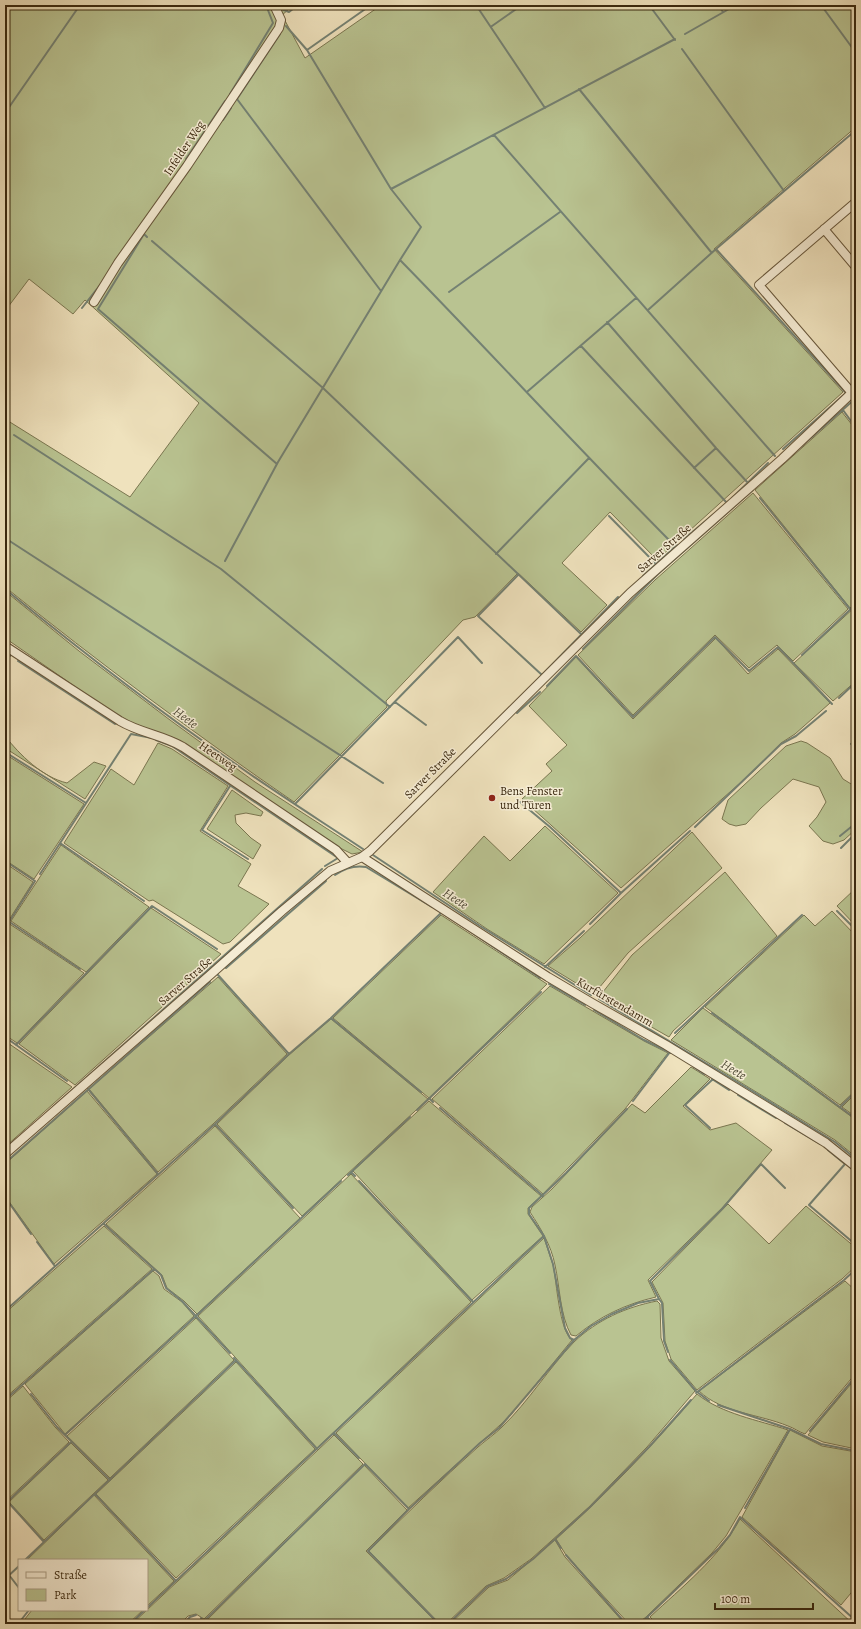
<svg xmlns="http://www.w3.org/2000/svg" width="861" height="1629" font-family="Alegreya,serif">
  <style>
    .green { fill: #b9c391; stroke: #7a7650 }
    .lines { fill: none; stroke-linecap: round; stroke-linejoin: round }
    .stream { stroke: #748173; stroke-width: 2 }
    .street-casing { stroke: #67563a; stroke-width: 10 }
    .street { stroke: #f5ecd4; stroke-width: 8 }
    .poi-dot { fill: #8f2418; stroke: #f5ecd4; stroke-width: 1.5 }
    .labels { text-anchor: middle; stroke-width: 3; stroke-linejoin: round; paint-order: stroke }
    .street-label { font-size: 12px; fill: #3a280f; stroke: #f5ecd4 }
    .poi-label { font-size: 12px; fill: #3a280f; stroke: #f5ecd4; text-anchor: start }
    .water-label { font-size: 13px; font-style: italic; fill: #524d38; stroke: #f5ecd4 }
  </style>
  <rect width="100%" height="100%" fill="#efe2bd"/>
  <filter id="stains"><feTurbulence type="fractalNoise" baseFrequency=".005" numOctaves="4"/><feColorMatrix values="0 0 0 0 .2 0 0 0 0 .09 0 0 0 0 .02 0 0 0 .5 -.17"/></filter>
  <radialGradient id="worn" r=".72"><stop offset=".6" stop-color="#630" stop-opacity="0"/><stop offset="1" stop-color="#630" stop-opacity=".3"/></radialGradient>
  <path class="green" d="M 5,5 L 294,5 L 282,15 L 305,58 L 377,8 L 375,5 L 856,5 L 856,127 L 714,249 L 843,392 L 657,560 L 610,512 L 562,563 L 607,605 L 581,632 L 518,573 L 475,617 L 463,620 L 386,701 L 387,707 L 294,802 C 195,734 98,662 5,587 L 5,419 L 130,497 L 199,403 L 85,300 L 73,314 L 29,279 L 5,311 Z
    M 842,412 L 856,430 L 856,603 L 850,608 L 755,490 Z
    M 753,493 L 848,609 L 793,661 L 777,645 L 749,668 L 715,635 L 633,715 L 578,655 L 655,580 Z
    M 5,591 L 79,651 L 170,720 L 255,782 L 363,852 L 352,854 L 342,849 L 177,739 L 132,723 L 106,708 L 5,638 Z
    M 856,606 L 856,681 L 833,701 L 794,663 Z
    M 716,638 L 748,674 L 778,649 L 830,703 L 795,734 L 781,743 L 756,769 L 621,888 L 522,799 L 552,771 L 546,764 L 567,745 L 529,706 L 576,657 L 633,719 Z
    M 5,736 C 20,755 42,777 67,783 L 94,762 L 106,766 L 85,799 L 5,748 Z
    M 801,741 L 807,743 L 830,758 L 843,779 L 856,787 L 856,829 L 844,840 L 833,844 L 823,841 L 809,826 L 817,817 L 826,802 L 819,787 L 793,779 L 761,808 L 746,824 L 736,826 L 729,824 L 722,819 L 728,800 L 786,746 Z
    M 158,743 L 172,749 L 228,786 L 200,831 L 251,864 L 238,886 L 269,904 L 230,942 L 223,944 L 153,900 L 149,901 L 64,843 L 111,769 L 134,785 Z
    M 5,754 L 84,804 L 34,879 L 5,860 Z
    M 232,790 L 263,812 L 261,816 L 246,813 L 235,815 L 236,823 L 251,838 L 261,845 L 253,859 L 207,829 Z
    M 545,826 L 618,893 L 544,964 L 487,929 L 433,892 L 484,836 L 510,861 Z
    M 692,832 L 722,868 L 628,953 L 594,994 L 548,966 L 580,938 Z
    M 61,845 L 149,907 L 86,972 L 11,921 Z
    M 5,863 L 33,882 L 9,920 L 5,917 Z
    M 725,872 L 777,936 L 673,1031 L 669,1037 L 599,997 L 632,955 Z
    M 856,888 L 856,926 L 837,906 Z
    M 151,908 L 221,954 L 75,1085 L 19,1044 Z
    M 832,911 L 856,936 L 856,1090 L 840,1105 L 705,1007 L 804,915 L 815,926 Z
    M 441,915 L 547,984 L 429,1098 L 333,1018 Z
    M 5,921 L 84,973 L 17,1043 L 5,1035 Z
    M 218,977 L 287,1054 L 213,1124 L 158,1172 L 89,1089 Z
    M 550,986 L 644,1041 L 668,1053 L 625,1109 L 543,1194 L 432,1099 Z
    M 703,1008 L 856,1120 L 856,1157 L 835,1140 L 671,1040 Z
    M 331,1019 L 428,1099 L 302,1216 L 217,1124 L 289,1055 Z
    M 5,1041 L 72,1087 L 5,1147 Z
    M 691,1067 L 710,1079 L 683,1106 L 710,1130 L 736,1123 L 772,1150 L 723,1207 L 648,1280 L 656,1297 C 626,1304 600,1316 576,1336 L 571,1335 C 560,1315 560,1288 555,1265 C 551,1245 541,1229 530,1212 L 532,1207 L 552,1189 L 632,1104 L 645,1113 Z
    M 87,1091 L 157,1174 L 54,1264 L 5,1196 L 5,1164 Z
    M 856,1093 L 856,1117 L 842,1107 Z
    M 429,1101 L 541,1196 L 528,1208 L 528,1214 L 543,1236 L 472,1300 L 353,1171 Z
    M 215,1126 L 300,1218 L 197,1314 L 184,1301 L 167,1288 L 162,1275 L 106,1224 Z
    M 351,1174 L 471,1302 L 317,1448 L 198,1316 Z
    M 728,1204 L 769,1244 L 806,1206 L 856,1248 L 856,1266 L 842,1279 L 697,1390 L 671,1359 L 665,1341 L 663,1303 L 652,1282 Z
    M 104,1226 L 152,1269 L 5,1398 L 5,1313 Z
    M 544,1238 C 547,1247 550,1256 553,1265 C 557,1283 559,1330 572,1340 L 510,1416 L 408,1508 L 336,1433 Z
    M 153,1271 L 159,1276 L 164,1289 L 182,1302 L 194,1316 L 65,1434 L 25,1384 Z
    M 845,1281 L 856,1291 L 856,1373 L 805,1434 C 799,1432 794,1428 788,1426 C 759,1414 722,1413 699,1391 Z
    M 657,1301 L 660,1304 L 661,1338 L 669,1361 L 695,1391 L 647,1447 L 589,1507 L 531,1559 L 504,1578 L 486,1586 L 446,1624 L 440,1624 L 369,1551 C 405,1515 441,1480 478,1447 C 486,1440 495,1434 502,1427 C 529,1401 548,1369 574,1342 C 597,1320 626,1307 657,1301 Z
    M 196,1318 L 234,1360 L 110,1478 L 67,1436 Z
    M 236,1362 L 315,1449 L 176,1578 L 96,1494 Z
    M 856,1378 L 856,1449 L 823,1442 L 808,1435 Z
    M 23,1386 L 55,1427 L 69,1442 L 5,1502 L 5,1402 Z
    M 697,1394 C 722,1414 758,1420 788,1430 L 726,1536 L 712,1553 L 646,1617 L 637,1624 L 629,1624 L 566,1555 L 556,1539 C 607,1494 653,1445 697,1394 Z
    M 790,1430 L 822,1446 L 856,1452 L 856,1587 L 841,1605 L 742,1517 Z
    M 334,1435 L 363,1464 L 204,1619 L 196,1614 L 188,1616 L 180,1624 L 132,1624 Z
    M 71,1443 L 108,1480 L 44,1540 L 9,1502 Z
    M 364,1465 L 407,1510 L 366,1551 L 438,1624 L 209,1624 L 206,1621 Z
    M 94,1495 L 174,1581 L 147,1606 L 147,1560 L 27,1560 Z
    M 740,1519 L 853,1624 L 657,1624 L 650,1617 C 682,1587 719,1558 740,1519 Z
    M 555,1540 L 565,1557 L 625,1624 L 450,1624 L 489,1587 L 508,1580 Z
    M 32,1610 L 143,1610 L 128,1624 L 21,1624 Z"/>
  <g class="lines">
    <path class="stream" d="M 279,5 L 281,9 L 289,12 L 298,5
      M 476,5 L 545,108
      M 649,5 L 675,40
      M 718,5 L 723,12
      M 821,5 L 856,53
      M 492,26 L 522,5
      M 685,34 L 736,5
      M 682,49 L 784,191
      M 307,50 L 371,5
      M 579,89 L 711,252
      M 230,94 L 273,23 L 266,5
      M 237,99 L 381,291
      M 237,99 L 280,34
      M 5,113 L 80,5
      M 223,120 L 231,108
      M 494,135 L 775,456
      M 186,159 L 225,101
      M 391,189 L 675,39
      M 147,237 L 144,234 L 98,309 L 277,464
      M 152,241 L 323,388 L 581,634
      M 716,249 L 856,130
      M 400,260 C 490,352 577,447 668,539
      M 449,292 L 560,212
      M 82,308 L 100,285
      M 648,310 L 716,249 L 846,393 L 783,449
      M 607,322 L 716,448 L 748,483
      M 581,346 L 727,503
      M 528,391 L 636,298
      M 843,410 L 856,428
      M 5,429 L 6,430
      M 14,435 L 221,569 L 390,707
      M 787,459 L 856,398
      M 694,468 L 716,448
      M 732,498 L 768,463
      M 760,498 L 850,609
      M 609,516 L 656,564
      M 5,538 L 383,783
      M 684,539 L 714,514
      M 496,554 L 589,458
      M 225,561 L 278,462 L 400,260 L 421,227 L 391,189 L 307,50 L 286,26
      M 518,575 L 478,616 L 542,675 L 618,597
      M 643,576 L 677,545
      M 5,589 C 80,650 157,710 237,765 C 278,794 321,821 363,849
      M 583,649 L 658,574 L 753,490
      M 5,652 L 10,656
      M 802,655 L 856,604
      M 18,661 L 115,724
      M 547,686 L 576,656 L 633,717 L 715,637 L 749,671 L 778,647 L 832,704
      M 839,698 L 856,682
      M 395,702 L 426,725
      M 517,713 L 540,692
      M 156,740 L 172,746 L 338,858 L 325,866
      M 851,744 L 856,740
      M 5,752 L 86,803
      M 230,786 L 202,830 L 248,859
      M 520,802 L 550,827 L 621,893
      M 295,804 L 458,637 L 482,663
      M 695,827 L 781,744 L 796,736 L 826,711
      M 840,836 L 856,823
      M 60,843 L 144,901
      M 841,848 L 856,833
      M 373,855 L 480,926 L 591,995
      M 5,861 L 35,881 L 9,922
      M 40,874 L 131,734 L 152,738
      M 335,875 C 345,868 354,865 366,867 L 432,907
      M 837,911 L 856,930
      M 450,918 L 540,978
      M 5,919 L 80,969
      M 590,924 L 621,893 L 690,831
      M 545,967 L 584,931
      M 226,968 L 326,881
      M 218,975 L 289,1054
      M 549,984 L 585,1005
      M 599,999 L 749,1089 L 835,1142 L 856,1159
      M 594,1010 L 644,1040 L 671,1053
      M 712,1013 L 856,1119
      M 331,1018 L 421,1092
      M 675,1033 L 802,915
      M 5,1037 L 67,1081
      M 16,1045 L 152,906 L 217,949
      M 694,1067 L 704,1074
      M 712,1079 L 729,1090
      M 88,1089 L 158,1174
      M 738,1095 L 776,1118
      M 430,1099 L 433,1102
      M 633,1101 L 670,1052
      M 53,1107 L 322,869
      M 840,1107 L 856,1091
      M 440,1108 L 543,1196
      M 417,1110 L 541,992
      M 785,1123 L 820,1144
      M 215,1124 L 293,1208
      M 710,1128 L 685,1105 L 713,1079
      M 828,1150 L 845,1164 L 809,1205 L 856,1245
      M 5,1163 L 210,982
      M 852,1169 L 856,1173
      M 351,1172 L 355,1176
      M 348,1175 L 410,1117
      M 359,1181 L 473,1302
      M 5,1197 L 31,1234
      M 104,1224 L 161,1275 L 166,1288 L 182,1301 L 230,1353
      M 37,1242 L 54,1265
      M 659,1299 L 650,1281 L 722,1209 L 761,1164 L 785,1188
      M 5,1311 L 215,1124 L 289,1054 L 331,1018 L 441,913
      M 574,1340 L 570,1338 L 565,1328 L 553,1264 L 544,1236 L 529,1214 L 529,1208 L 566,1173 L 627,1109
      M 234,1358 L 317,1449
      M 670,1360 L 696,1391 L 709,1401
      M 696,1393 L 844,1280 L 856,1269
      M 31,1394 L 57,1427 L 110,1480
      M 5,1400 L 154,1269
      M 718,1405 L 790,1429 L 821,1444 L 856,1451
      M 810,1431 L 856,1376
      M 334,1433 L 359,1458
      M 65,1435 L 196,1316 L 341,1181
      M 95,1494 L 176,1581
      M 8,1502 L 44,1542
      M 5,1504 L 71,1442
      M 745,1508 L 790,1429
      M 555,1539 L 561,1548
      M 566,1555 L 626,1624
      M 25,1560 L 236,1360
      M 9,1575 L 19,1588
      M 5,1579 L 19,1566
      M 147,1608 L 544,1236
      M 201,1618 L 207,1624
      M 648,1618 L 654,1624
      M 204,1621 L 365,1464 L 409,1509
      M 438,1623 L 368,1551 L 409,1509 L 480,1443 L 499,1428 L 574,1340 L 591,1326 L 612,1314 L 638,1303 L 659,1299 L 662,1303 L 664,1341 L 668,1352
      M 18,1624 L 29,1610
      M 130,1624 L 145,1610
      M 183,1624 L 190,1617 L 196,1615
      M 448,1624 L 488,1586 L 506,1579 L 533,1559 L 590,1507 L 649,1447 L 691,1400
      M 640,1624 L 719,1548 L 730,1535 L 740,1517 L 855,1620"/>
    <defs>
      <path id="street" d="M 824,229 L 856,267
        M 94,302 L 118,263 L 187,166 L 279,28 L 281,20 L 274,5
        M 852,393 L 759,285 L 856,202
        M 5,646 L 120,721 C 140,733 163,735 183,747 L 336,850 L 347,862
        M 362,857 L 548,977 L 592,1003 L 666,1045 L 826,1143 L 856,1167
        M 5,1154 L 210,975 L 282,911 L 330,871 L 362,857 L 370,851 L 630,593 L 782,459 L 856,389"/>
    </defs>
    <use href="#street" class="street-casing"/>
    <use href="#street" class="street"/>
  </g>
  <circle class="poi-dot" cx="492" cy="798" r="4"/>
  <g class="labels">
    <g class="street-label">
      <text transform="translate(184 148) rotate(-56)" y="4">Infelder Weg</text>
      <text transform="translate(664 548) rotate(-41)" y="4">Sarver Straße</text>
      <text transform="translate(218 756) rotate(34)" y="4">Heetweg</text>
      <text transform="translate(430 773) rotate(-45)" y="4">Sarver Straße</text>
      <text transform="translate(185 981) rotate(-41)" y="4">Sarver Straße</text>
      <text transform="translate(615 1002) rotate(30)" y="4">Kurfürstendamm</text>
    </g>
    <g class="poi-label">
      <text x="500" y="795">Bens Fenster<tspan x="500" dy="14">und Türen</tspan></text>
    </g>
    <g class="water-label">
      <text transform="translate(186 717) rotate(36)" y="5">Heete</text>
      <text transform="translate(456 898) rotate(33)" y="5">Heete</text>
      <text transform="translate(734 1069) rotate(31)" y="5">Heete</text>
    </g>
  </g>
  <rect width="861" height="1629" fill="none" stroke="#efe2bd" stroke-width="20"/>
  <rect x="6" y="6" width="849" height="1617" fill="none" stroke="#3a280f" stroke-width="2"/>
  <rect x="10" y="10" width="841" height="1609" fill="none" stroke="#3a280f"/>
  <rect x="18" y="1559" width="130" height="52" fill="#f5ecd4" stroke="#aa9e85"/>
  <rect x="26" y="1572" width="20" height="6" fill="#f5ecd4" stroke="#aa9e85"/>
  <text x="54" y="1579" font-size="12" fill="#3a280f">Straße</text>
  <rect x="26" y="1589" width="20" height="12" fill="#b9c391" stroke="#aa9e85"/>
  <text x="54" y="1599" font-size="12" fill="#3a280f">Park</text>
  <path d="M715 1603v6h98v-6" fill="none" stroke="#3a280f" stroke-width="2"/>
  <text x="721" y="1603" font-size="12" fill="#3a280f" stroke="#f5ecd4" stroke-width="3" paint-order="stroke">100 m</text>
  <rect width="100%" height="100%" filter="url(#stains)"/>
  <rect width="100%" height="100%" fill="url(#worn)"/>
</svg>
